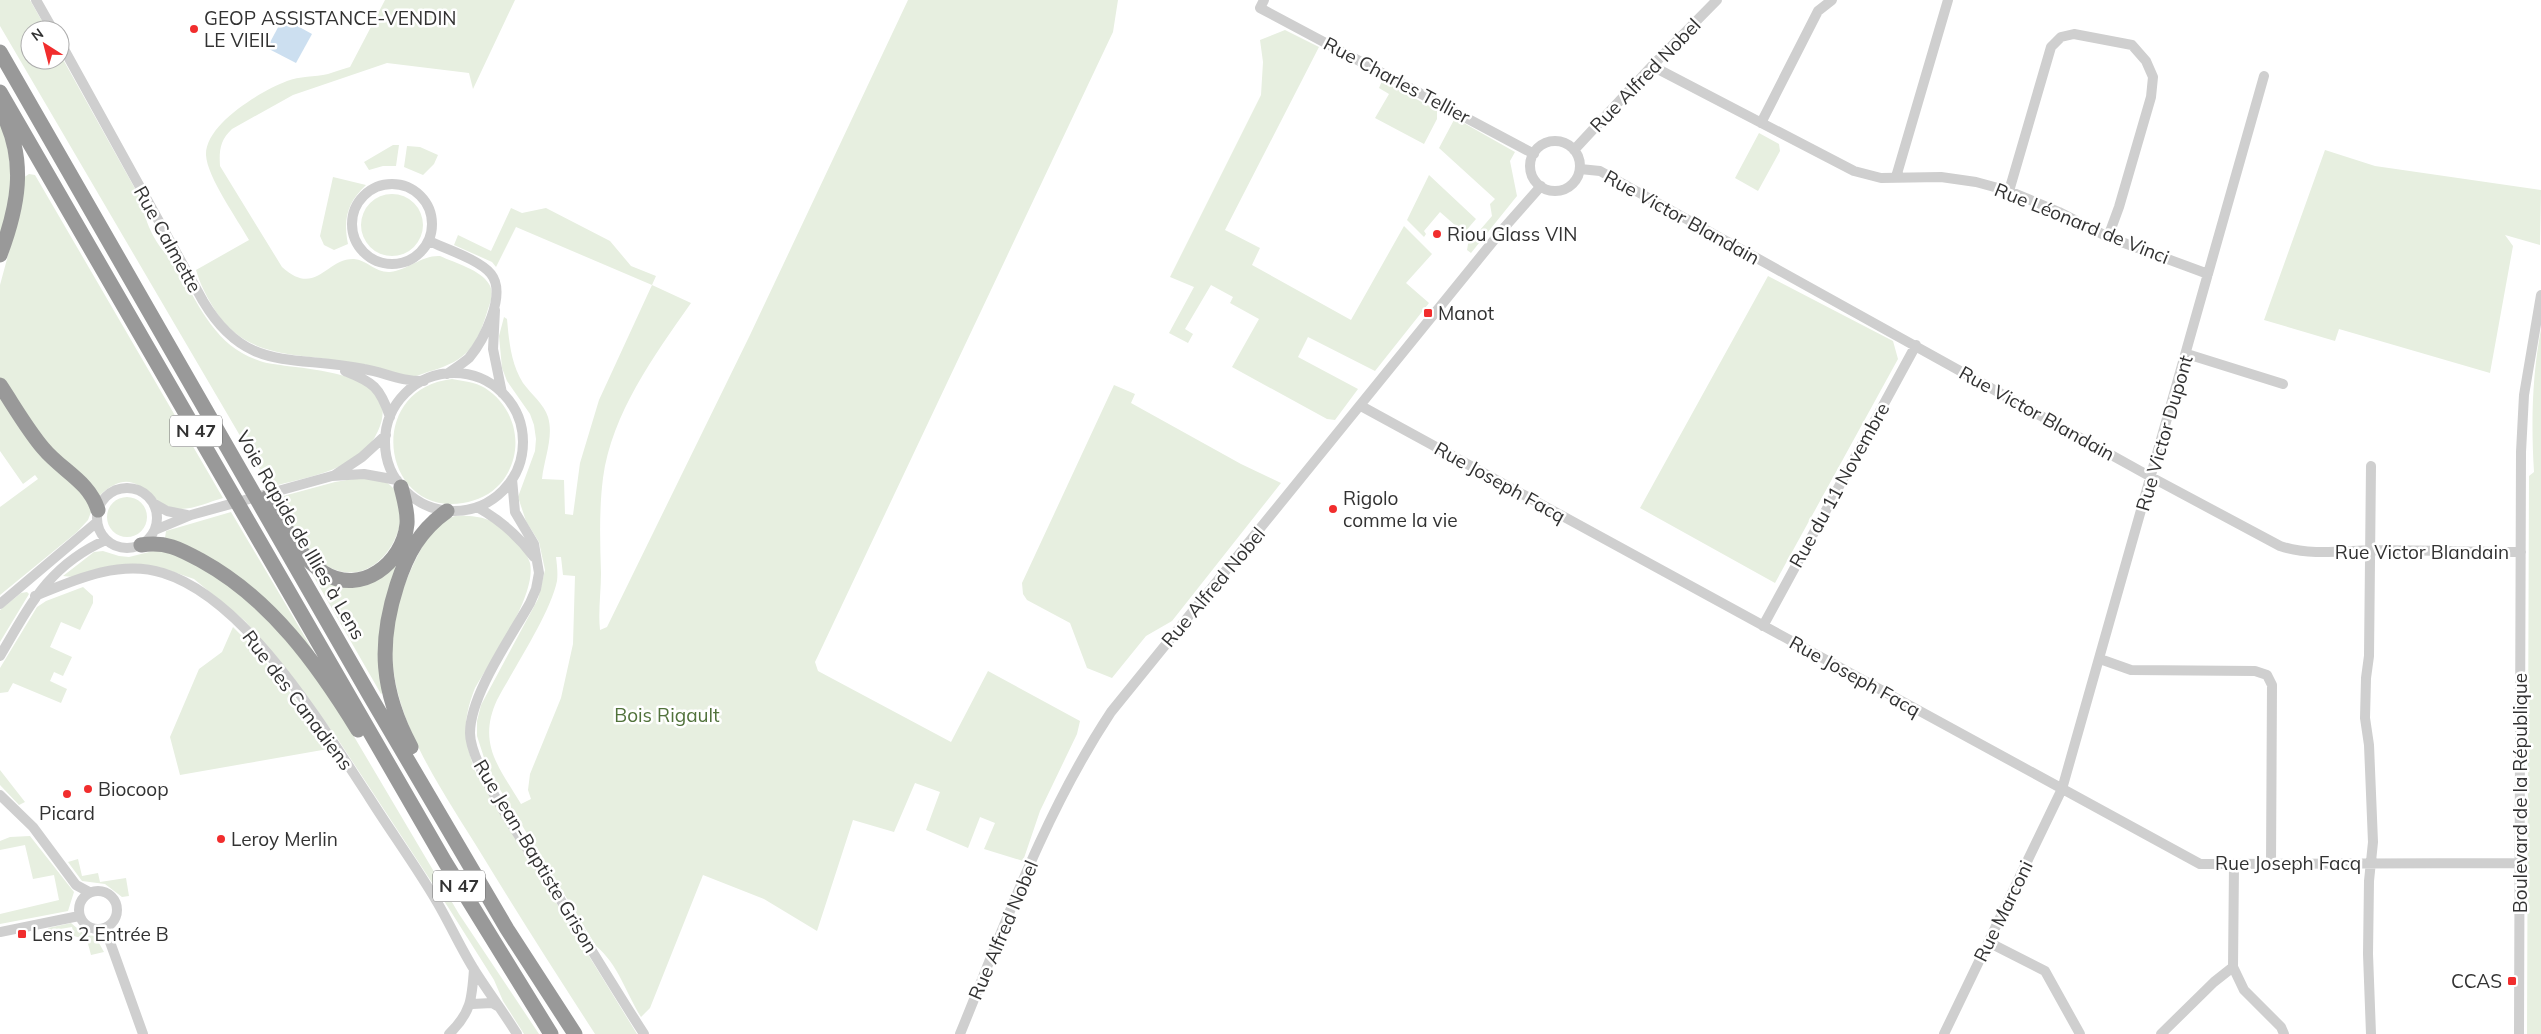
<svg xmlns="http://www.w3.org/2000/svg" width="2541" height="1034" font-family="Mulish,sans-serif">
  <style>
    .green { fill: #e7efe0; fill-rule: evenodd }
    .water { fill: #ccdff0 }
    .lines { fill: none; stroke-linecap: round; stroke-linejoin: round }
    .minor { stroke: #cfcfcf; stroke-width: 10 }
    .highway { stroke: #999; stroke-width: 15 }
    .poi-dot { fill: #f12d2d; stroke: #fff; stroke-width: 2 }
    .labels { text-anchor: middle; stroke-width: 5; stroke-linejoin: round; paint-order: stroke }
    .shield { fill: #fff; stroke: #707070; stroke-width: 1 }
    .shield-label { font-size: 18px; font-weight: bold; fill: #323232 }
    .poi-label { font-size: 19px; fill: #323232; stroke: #fff; text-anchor: start }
    .street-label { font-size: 19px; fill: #323232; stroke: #fff }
    .park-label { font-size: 19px; fill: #51723b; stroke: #fff }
  </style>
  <rect width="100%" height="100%" fill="#fff"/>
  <path class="green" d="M 0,0 L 30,0 L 47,30 L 30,30 L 30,60 L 60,60 L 60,54 L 143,203 C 143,221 160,253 175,262 C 192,294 210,335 242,353 C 249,357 259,361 267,363 C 301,370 406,369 378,431 C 361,470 307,477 270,487 L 0,26 Z
    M 385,0 L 515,0 L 473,89 L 469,73 L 387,63 L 293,95 L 232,129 C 220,140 219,151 220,166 L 282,267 C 316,298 326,258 354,259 C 367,260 376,273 390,272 C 408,270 422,255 440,256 C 455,263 481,270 489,284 C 494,292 491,301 488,309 C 477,346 468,360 431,371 C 424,373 416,377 409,377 C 390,377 365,365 346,362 C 294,352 245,360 213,307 C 206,295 200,284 196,270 L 249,240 C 238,220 207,177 206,155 C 205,124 261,91 287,81 C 299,76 315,77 328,74 C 335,72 342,69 350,67 Z
    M 908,0 L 1118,0 L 1113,32 L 815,662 L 818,671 L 951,742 L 988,671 L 1080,721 L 1077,734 L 1040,811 L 1023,861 L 984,849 L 995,823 L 980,817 L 968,848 L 926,830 L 940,792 L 915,783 L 894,832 L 853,820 L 817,931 L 764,899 L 703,875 L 650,1008 L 641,1017 C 626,993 618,964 596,946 L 488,770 L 477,736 L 477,721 L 481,705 L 538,599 L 545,570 L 539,542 L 526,521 L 518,497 L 535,451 L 536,439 L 534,425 L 530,414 L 507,381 L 502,368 L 499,336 L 504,317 L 507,319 C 509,341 511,364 523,383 C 531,394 544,404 548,417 C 554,437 544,459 542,479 L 564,480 L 565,514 L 573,515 L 580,463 L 599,400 L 652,285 L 516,227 L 496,267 L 492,262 L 454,245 L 458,235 L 491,251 L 511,208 L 522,213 L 546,208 L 610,241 L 631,266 L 656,276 L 652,285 L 691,303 C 654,356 612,413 603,478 C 599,510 600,541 601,573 C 601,592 598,612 600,630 L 607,627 L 750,335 ZM 556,557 L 561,557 L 563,575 L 575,576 L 573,644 L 561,698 L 530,774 L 528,790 L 531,799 L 521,804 C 499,767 477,744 497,700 C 514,668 550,614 557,581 C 558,573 557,565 556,557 Z
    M 1285,30 L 1319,47 L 1225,230 L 1260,248 L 1252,265 L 1351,320 L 1404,226 L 1432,254 L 1406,283 L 1429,303 L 1375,371 L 1308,337 L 1298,357 L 1358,389 L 1335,420 L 1327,419 L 1232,367 L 1259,319 L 1230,303 L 1233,297 L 1211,285 L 1185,329 L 1193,334 L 1188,343 L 1169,333 L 1194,287 L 1170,277 L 1261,95 L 1263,62 L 1260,40 Z
    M 1382,81 L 1437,110 L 1437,119 L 1424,144 L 1375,118 L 1389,94 L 1379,88 Z
    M 1455,118 L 1515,152 L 1510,161 L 1517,196 L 1471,253 L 1467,250 L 1468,244 L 1492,216 L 1490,204 L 1495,199 L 1439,148 Z
    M 0,123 C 17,167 10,196 0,240 Z
    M 1759,133 L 1779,144 L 1780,151 L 1758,191 L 1735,178 Z
    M 393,145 L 399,145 L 396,166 L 383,166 L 369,170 L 364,162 Z
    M 407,146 L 420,147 L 438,155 L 434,164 L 423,175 L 404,167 Z
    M 2325,150 L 2375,166 L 2541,190 L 2540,245 L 2505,235 L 2513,246 L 2490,373 L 2339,329 L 2335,341 L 2264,320 Z
    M 29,174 L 35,175 L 223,498 C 208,502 189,512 173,508 C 145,501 137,461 99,496 L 58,460 L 0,378 L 0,285 L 17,222 L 23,178 Z
    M 1429,175 L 1476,219 L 1464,233 L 1440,212 L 1424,231 L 1426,234 L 1424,237 L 1407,220 Z
    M 333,177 L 366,185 C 347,203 343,219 348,244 L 334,250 L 324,245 L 320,236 Z
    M361 225a31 31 0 1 1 62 0a31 31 0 1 1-62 0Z
    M 1768,276 L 1893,341 L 1898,359 L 1775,583 L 1640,508 Z
    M 2541,329 L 2541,1034 L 2527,1034 L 2529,476 L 2534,472 C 2531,423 2532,377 2541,329 Z
    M 452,379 C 463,381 475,382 485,388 C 518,409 526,454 500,484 C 491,494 477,501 463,503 C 381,516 364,389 452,379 Z
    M 1114,385 L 1135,394 L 1131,403 L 1241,464 L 1281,483 L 1172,621 L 1146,636 L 1112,678 L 1087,668 L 1070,623 L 1027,600 L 1023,594 L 1022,583 Z
    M 0,391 L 84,490 L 91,512 L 88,520 L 77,532 L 0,595 L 0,507 L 38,479 L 35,475 L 23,484 L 0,451 Z
    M 365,477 C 373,479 383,479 390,485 C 424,514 375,607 317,559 C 299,544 288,518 276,498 L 335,482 Z
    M107 517a20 20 0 1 1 40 0a20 20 0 1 1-40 0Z
    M 231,512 L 318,659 L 289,625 L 165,538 L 166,531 Z
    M 455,516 C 480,515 496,519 513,538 C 520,546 527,553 530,563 C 537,595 491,660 475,688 C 462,721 464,739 475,771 L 637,1034 L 595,1034 C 557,975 519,916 482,855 C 445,794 391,721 392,647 C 393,600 413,563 435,523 Z
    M 161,549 L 217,573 L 269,616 L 333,701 L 459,914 L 539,1034 L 524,1034 L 503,1001 L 494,980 L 448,907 L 335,735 L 269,649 L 245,621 L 194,579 L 159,567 L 73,577 L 63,576 L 94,552 L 103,551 L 119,556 L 129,557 Z
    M 399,559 L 385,691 L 381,694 L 311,572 L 334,583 Z
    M 83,587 L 93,596 L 93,603 L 80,630 L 61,622 L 50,647 L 72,657 L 63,676 L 54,672 L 50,681 L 67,689 L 61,703 L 13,683 L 8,692 L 0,693 L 0,668 L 37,607 L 46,601 Z
    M 27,592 L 29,594 L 0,642 L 0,610 L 21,593 Z
    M 233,627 C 270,663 302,705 328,749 L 180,775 L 170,737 L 199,669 L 222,652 Z
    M 0,770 L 25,802 L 19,805 L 0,785 Z
    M 30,836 L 74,892 L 68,911 L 0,924 L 0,914 L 59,900 L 54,875 L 33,879 L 25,845 L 0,850 L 0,841 L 10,837 Z
    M 78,859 L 82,876 L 98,873 L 100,882 L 126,878 L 129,896 L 122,897 L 105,884 L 82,881 L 68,862 Z
    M 71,923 L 85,935 L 95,936 L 104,952 L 91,955 L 87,940 L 74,936 L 72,927 L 48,931 L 48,928 Z"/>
  <path class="water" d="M 283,18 L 312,34 L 296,63 L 267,48 Z"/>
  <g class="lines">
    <path class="minor" d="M 36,0 L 53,30
      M 1264,0 L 1260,8 L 1534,154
      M 60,42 L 203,301 C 247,375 294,354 364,369 C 387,373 398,381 424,381
      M 1652,66 L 1854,171 L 1881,178 L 1941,177 L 1976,182 L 2009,191 L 2059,212 L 2108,237 L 2208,274
      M 1761,123 L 1818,11 L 1832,0
      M1530 166a25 25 0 1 1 50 0a25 25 0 1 1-50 0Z
      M 1574,150 L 1652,66 L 1717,0
      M 1580,169 L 1600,171 L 2151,477 L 2280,546 C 2310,556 2341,551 2371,550 C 2421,550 2471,552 2521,552
      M 1896,177 L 1948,0
      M352 224a40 40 0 1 1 80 0a40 40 0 1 1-80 0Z
      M 2009,191 L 2051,47 L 2061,37 L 2074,34 L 2132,45 L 2146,61 L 2153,77 L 2151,97 L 2119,207 L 2108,237
      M 429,241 C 446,249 480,260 491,274 C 507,294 484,340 469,358 C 462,364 454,369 447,374
      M 495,310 L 493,349 L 502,393
      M 2187,354 L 2283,384
      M 345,371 C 373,382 380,387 390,417
      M385 442a69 69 0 1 1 138 0a69 69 0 1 1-138 0Z
      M 1361,406 L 2200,864 L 2520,863
      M 335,475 L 362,457 L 386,435
      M 512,479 L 515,512 L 534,544 L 539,573 L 536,589 L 530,603 C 511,637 470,695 470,733 C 470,769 538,864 560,899 C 588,944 615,989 644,1034
      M97 518a30 30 0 1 1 60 0a30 30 0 1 1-60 0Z
      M 153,503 L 167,511 L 187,515
      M 477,507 C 500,520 518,535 534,557
      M 155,530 L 191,515 L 332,476 L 364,474 L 397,480
      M 35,596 C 74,580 120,559 163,573 C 247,599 322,726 369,797 C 391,832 416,866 437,902 C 450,924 461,949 475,971 C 489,993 504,1013 517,1034
      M 0,604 L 97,522
      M 1763,626 L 1916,345
      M 0,656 C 30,605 49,565 106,540
      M 2100,659 L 2131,670 L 2255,671 L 2267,675 L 2272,685 L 2271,865
      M 0,795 L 33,827 L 76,885 L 89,892
      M 2234,865 L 2233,967 L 2244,990 L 2281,1027 L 2284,1034
      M79 910a19 19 0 1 1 38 0a19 19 0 1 1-38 0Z
      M 105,928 L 143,1034
      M 0,932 L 79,916
      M 1988,942 L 2045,971 L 2080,1034
      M 472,1004 L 492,1003 L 499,1007
      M 449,1034 C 471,1013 472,999 474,969
      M 960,1034 C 1005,924 1045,812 1111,712 L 1503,229 L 1541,186
      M 1944,1034 L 2062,789 L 2264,76
      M 2161,1034 L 2214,982 L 2233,967
      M 2371,1034 L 2368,954 L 2369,881 L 2373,842 L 2369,745 L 2365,718 L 2366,678 L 2369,656 L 2371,466
      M 2519,1034 L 2521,452 L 2524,395 L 2541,295"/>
    <path class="highway" d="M 0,52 L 370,696 L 507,929 L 575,1034
      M 0,92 L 445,862 L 551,1034
      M 0,255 C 18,207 27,162 3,114
      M 0,385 C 14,406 27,429 43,448 C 62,471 89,481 98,510
      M 268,497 C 283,522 298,557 324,573 C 361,596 403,563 407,524 C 408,512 404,499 401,487
      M 141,545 C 166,541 180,549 202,561 C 271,599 318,665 358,730
      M 411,747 C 381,691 378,644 397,585 C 407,554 420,530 447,511"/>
  </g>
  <g class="poi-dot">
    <circle cx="194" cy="29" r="5"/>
    <circle cx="1437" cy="234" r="5"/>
    <rect x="1423" y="308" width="10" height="10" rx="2.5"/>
    <circle cx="1333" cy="509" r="5"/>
    <circle cx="88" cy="789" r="5"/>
    <circle cx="67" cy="794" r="5"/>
    <circle cx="221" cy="839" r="5"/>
    <rect x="17" y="929" width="10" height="10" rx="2.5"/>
    <rect x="2507" y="976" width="10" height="10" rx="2.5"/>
  </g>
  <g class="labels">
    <g class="shield">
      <rect x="170" y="415.5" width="52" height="31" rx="4"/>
      <rect x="433" y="870.5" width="52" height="31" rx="4"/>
    </g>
    <g class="shield-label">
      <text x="196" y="437">N 47</text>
      <text x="459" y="892">N 47</text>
    </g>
    <g class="poi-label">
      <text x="204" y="25">GEOP ASSISTANCE-VENDIN<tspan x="204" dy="22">LE VIEIL</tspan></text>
      <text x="1447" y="241">Riou Glass VIN</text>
      <text x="1438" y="320">Manot</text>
      <text x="1343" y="505">Rigolo<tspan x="1343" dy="22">comme la vie</tspan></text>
      <text x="98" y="796">Biocoop</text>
      <text x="67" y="820" text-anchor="middle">Picard</text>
      <text x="231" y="846">Leroy Merlin</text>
      <text x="32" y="941">Lens 2 Entrée B</text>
      <text x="2502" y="988" text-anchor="end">CCAS</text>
    </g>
    <g class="street-label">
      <text transform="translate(1645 75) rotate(-46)" y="7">Rue Alfred Nobel</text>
      <text transform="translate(1397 80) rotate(28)" y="7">Rue Charles Tellier</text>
      <text transform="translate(1682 217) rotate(29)" y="7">Rue Victor Blandain</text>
      <text transform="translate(2082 223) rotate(22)" y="7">Rue Léonard de Vinci</text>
      <text transform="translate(168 239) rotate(61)" y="7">Rue Calmette</text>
      <text transform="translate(2037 413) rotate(29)" y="7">Rue Victor Blandain</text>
      <text transform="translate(2164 433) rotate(-74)" y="7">Rue Victor Dupont</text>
      <text transform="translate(1500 482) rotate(29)" y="7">Rue Joseph Facq</text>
      <text transform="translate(1839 485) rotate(-61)" y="7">Rue du 11 Novembre</text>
      <text transform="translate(301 535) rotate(60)" y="7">Voie Rapide de Illies à Lens</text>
      <text x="2422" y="559">Rue Victor Blandain</text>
      <text transform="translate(1213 587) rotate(-50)" y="7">Rue Alfred Nobel</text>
      <text transform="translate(1855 676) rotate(29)" y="7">Rue Joseph Facq</text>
      <text transform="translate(298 700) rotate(53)" y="7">Rue des Canadiens</text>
      <text transform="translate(2520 793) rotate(-90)" y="7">Boulevard de la République</text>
      <text transform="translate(536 856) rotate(59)" y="7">Rue Jean-Baptiste Grison</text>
      <text x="2288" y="870">Rue Joseph Facq</text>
      <text transform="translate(2003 911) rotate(-64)" y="7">Rue Marconi</text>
      <text transform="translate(1003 930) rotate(-67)" y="7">Rue Alfred Nobel</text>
    </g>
    <g class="park-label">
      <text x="667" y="722">Bois Rigault</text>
    </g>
  </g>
  <g transform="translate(45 45) rotate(324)"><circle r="24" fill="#ffffff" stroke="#adadad"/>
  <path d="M0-4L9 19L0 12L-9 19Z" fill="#f12d2d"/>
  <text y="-8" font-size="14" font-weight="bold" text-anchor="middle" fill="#323232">N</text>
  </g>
</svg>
